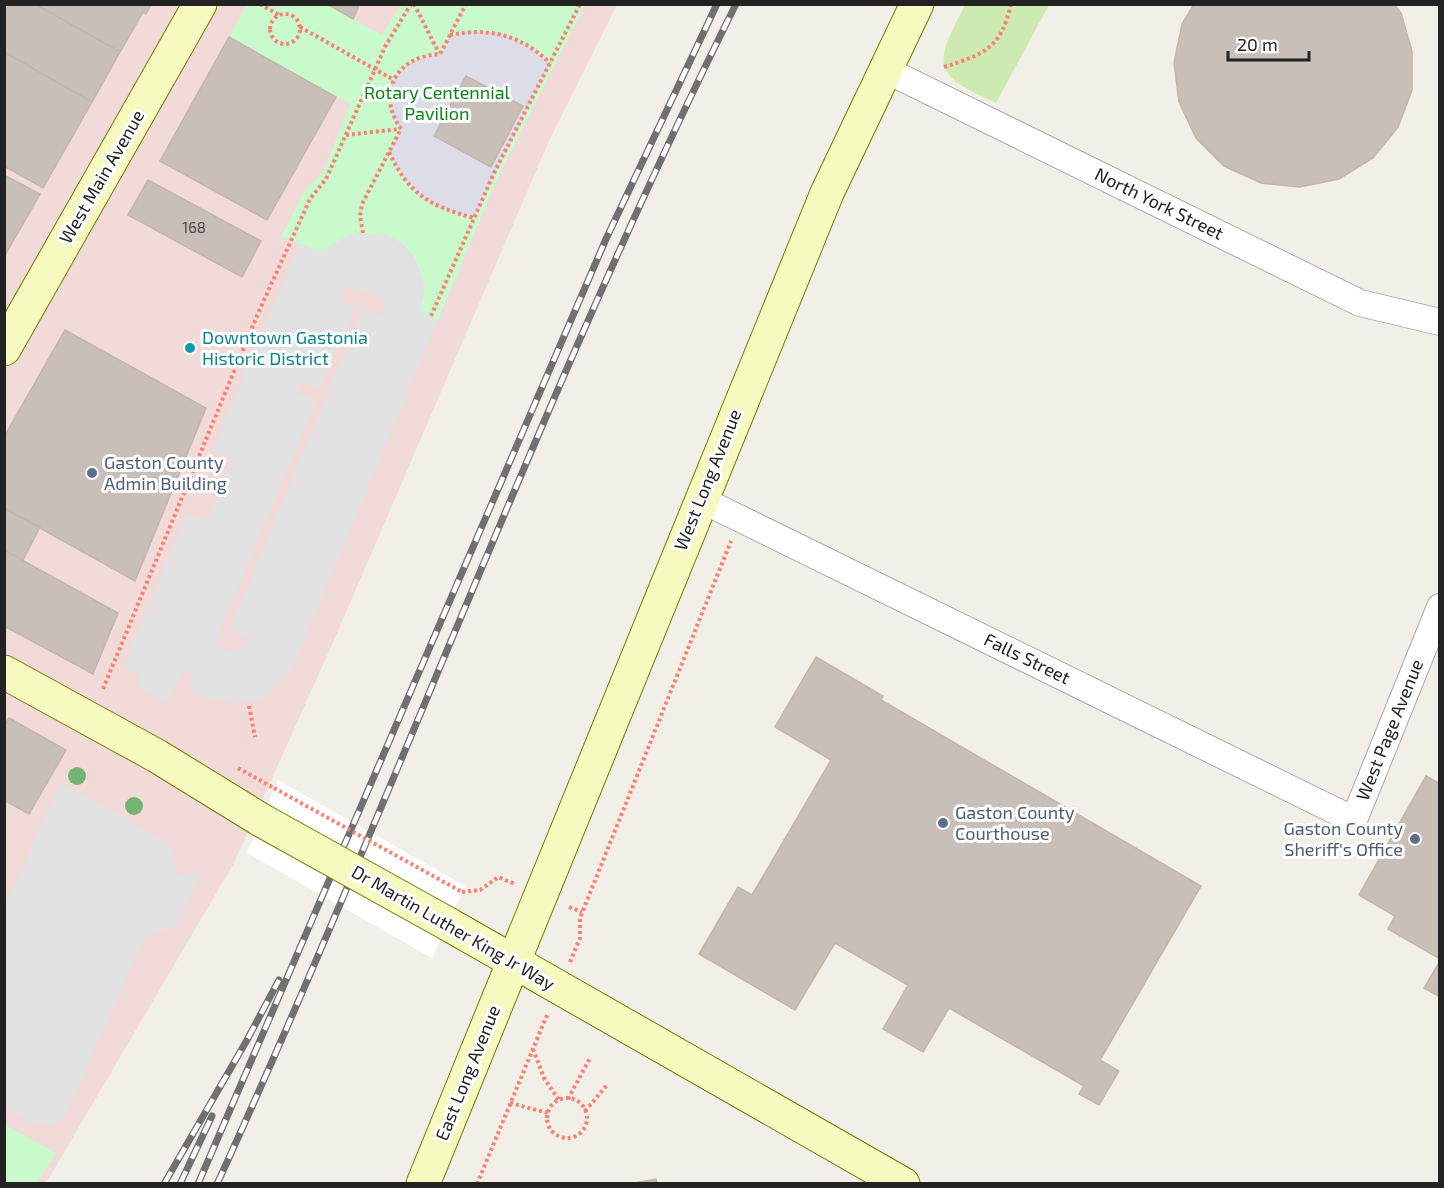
<svg xmlns="http://www.w3.org/2000/svg" width="1444" height="1188" font-family="'Exo 2',sans-serif">
  <style>
    .commercial { fill: #f2dad9 }
    .grass { fill: #cdebb0 }
    .park { fill: #c8facc }
    .parking { fill: #e2e2e2; fill-rule: evenodd }
    .plaza { fill: #dddde8; fill-rule: evenodd }
    .pier { fill: #fff }
    .building { fill: #c7bfb8; stroke: #c4b6ab; stroke-width: 1.5 }
    .lines { fill: none; stroke-linecap: round; stroke-linejoin: round }
    .street-casing { stroke: #a9a9a9; stroke-width: 28 }
    .secondary-casing { stroke: #707d05; stroke-width: 35 }
    .path { stroke: #fa8072; stroke-width: 4; stroke-dasharray: 3 3; stroke-linecap: butt }
    .street { stroke: #fff; stroke-width: 26 }
    .secondary { stroke: #f7fabf; stroke-width: 33 }
    .rail-casing { stroke: #707070; stroke-width: 7 }
    .rail { stroke: #fff; stroke-width: 4.5; stroke-dasharray: 14; stroke-linecap: butt }
    .secondary-bridge-casing { stroke: #707d05; stroke-width: 35; stroke-linecap: butt }
    .path-bridge { stroke: #fa8072; stroke-width: 4; stroke-dasharray: 3 3; stroke-linecap: butt }
    .secondary-bridge { stroke: #f7fabf; stroke-width: 33 }
    .tree { fill: #74b475 }
    .culture-dot { fill: #0f9aa8; stroke: #fff; stroke-width: 2 }
    .service-dot { fill: #5c6f8a; stroke: #fff; stroke-width: 2 }
    .labels { text-anchor: middle; stroke-width: 6; stroke-linejoin: round; paint-order: stroke }
    .number-label { font-size: 15px; fill: #4b4948 }
    .park-label { font-size: 18px; fill: #0c8416; stroke: #fff }
    .street-label { font-size: 18px; fill: #222; stroke: #fff }
    .culture-label { font-size: 18px; fill: #0d838f; stroke: #fff; text-anchor: start }
    .service-label { font-size: 18px; fill: #4e5e75; stroke: #fff; text-anchor: start }
  </style>
  <rect width="100%" height="100%" fill="#f2efe9"/>
  <path class="commercial" d="M 5,5 L 617,5 L 549,141 L 335,638 L 234,863 L 46,1183 L 5,1184 Z"/>
  <path class="grass" d="M 965,5 L 1049,5 L 996,103 C 930,74 934,65 965,5 Z"/>
  <path class="park" d="M 247,5 L 327,5 L 382,35 L 401,5 L 585,5 L 496,181 L 438,320 L 419,311 C 421,304 424,296 424,288 C 424,282 420,273 418,266 C 401,223 352,228 321,252 L 281,237 L 303,193 L 324,171 L 350,104 L 229,37 Z
    M 5,1125 L 56,1153 L 37,1183 L 5,1183 Z"/>
  <path class="parking" d="M 359,233 L 382,234 L 395,239 L 412,254 L 424,287 L 420,311 L 438,320 L 295,661 L 287,675 L 264,698 L 233,703 L 189,694 L 194,676 L 191,672 L 184,672 L 164,703 L 138,688 L 139,675 L 124,666 L 187,513 L 208,520 L 233,459 L 212,451 L 299,245 L 321,252 L 345,237 ZM 342,285 L 381,297 L 386,307 L 380,316 L 363,308 L 230,630 L 248,639 L 236,651 L 228,653 L 217,645 L 220,624 L 237,590 L 316,401 L 298,394 L 299,384 L 305,383 L 320,389 L 355,305 L 344,301 Z
    M 60,783 L 163,839 L 174,854 L 177,875 L 181,877 L 198,869 L 201,872 L 178,925 L 144,938 L 65,1116 L 55,1125 L 44,1125 L 30,1122 L 5,1108 L 4,910 Z"/>
  <path class="plaza" d="M 469,31 L 497,32 L 514,38 L 540,53 L 550,63 L 474,218 L 440,208 L 421,197 L 401,175 L 389,151 L 401,129 L 394,120 L 390,101 L 391,85 L 396,75 L 409,62 L 440,54 L 450,35 ZM 466,76 L 523,106 L 492,166 L 434,136 Z"/>
  <path class="pier" d="M 278,780 L 465,886 L 432,958 L 247,853 Z"/>
  <path class="building" d="M 4,4 L 35,4 L 120,52 L 92,102 L 4,52 Z
    M 35,4 L 151,4 L 146,14 L 143,12 L 120,52 Z
    M 327,4 L 360,4 L 353,19 Z
    M 1194,4 L 1394,4 L 1401,13 L 1412,51 L 1412,90 L 1398,127 L 1373,158 L 1339,179 L 1300,187 L 1261,183 L 1224,166 L 1196,138 L 1179,102 L 1174,63 L 1182,24 Z
    M 229,37 L 336,97 L 267,220 L 160,161 Z
    M 4,52 L 92,102 L 43,188 L 4,166 Z
    M 466,76 L 523,106 L 491,167 L 434,136 Z
    M 4,175 L 40,194 L 4,257 Z
    M 148,180 L 261,241 L 242,277 L 128,215 Z
    M 65,330 L 206,408 L 135,581 L 4,508 L 4,437 Z
    M 4,508 L 40,527 L 23,560 L 4,550 Z
    M 4,550 L 118,613 L 93,674 L 4,626 Z
    M 816,657 L 883,696 L 881,700 L 1201,886 L 1100,1060 L 1119,1071 L 1099,1105 L 1079,1094 L 1084,1086 L 949,1008 L 923,1052 L 883,1029 L 908,985 L 835,943 L 795,1010 L 699,954 L 738,887 L 752,895 L 831,760 L 775,727 Z
    M 9,718 L 66,750 L 29,814 L 4,800 L 4,726 Z
    M 1426,776 L 1440,784 L 1440,959 L 1388,929 L 1395,916 L 1359,895 Z
    M 1440,961 L 1440,997 L 1424,988 Z
    M 656,1179 L 657,1184 L 628,1184 Z"/>
  <g class="lines">
    <defs>
      <path id="street" d="M 884,69 L 1360,303 L 1440,322
        M 700,499 L 1354,820 L 1440,607"/>
      <path id="secondary" d="M 4,349 L 200,4
        M 4,672 L 157,756 L 261,820
        M 448,924 L 903,1184
        M 423,1184 L 827,193 L 917,4"/>
    </defs>
    <use href="#street" class="street-casing"/>
    <use href="#secondary" class="secondary-casing"/>
    <path class="path" d="M 260,4 L 279,15
      M 414,4 L 439,53
      M270 29a15 15 0 1 1 30 0a15 15 0 1 1-30 0Z
      M 300,27 L 394,80
      M 450,35 C 489,27 521,35 550,63
      M 944,67 C 984,54 1001,49 1011,4
      M 346,135 L 400,129
      M 389,152 C 409,195 430,206 474,218
      M 363,233 L 360,216 L 362,204 L 401,129 C 375,92 397,56 440,54 L 466,4
      M 431,316 L 494,173 L 580,4
      M 103,689 L 259,311 L 310,199 L 326,179 L 386,45 L 411,4
      M 249,706 L 255,737
      M 238,768 L 274,788
      M 462,892 L 480,890 L 498,877 L 515,884
      M 569,907 L 582,912
      M 570,962 L 580,938 L 580,918 L 731,541
      M 533,1049 L 544,1078 L 559,1100
      M547 1118a20 20 0 1 1 40 0a20 20 0 1 1-40 0Z
      M 568,1099 L 590,1058
      M 510,1103 L 548,1113
      M 585,1111 L 608,1084
      M 477,1184 L 547,1015"/>
    <use href="#street" class="street"/>
    <use href="#secondary" class="secondary"/>
    <defs>
      <path id="rail" d="M 164,1184 L 247,1040 L 279,980
        M 180,1184 L 212,1116
        M 198,1184 L 606,239 L 717,4
        M 217,1184 C 396,793 544,389 736,4"/>
    </defs>
    <use href="#rail" class="rail-casing"/>
    <use href="#rail" class="rail"/>
    <defs>
      <path id="secondary-bridge" d="M 261,820 L 448,924"/>
    </defs>
    <use href="#secondary-bridge" class="secondary-bridge-casing"/>
    <path class="path-bridge" d="M 274,788 L 462,892"/>
    <use href="#secondary-bridge" class="secondary-bridge"/>
  </g>
  <g class="tree">
    <circle cx="77" cy="776" r="9"/>
    <circle cx="134" cy="806" r="9"/>
  </g>
  <circle class="culture-dot" cx="190" cy="348" r="6"/>
  <g class="service-dot">
    <circle cx="92" cy="473" r="6"/>
    <circle cx="943" cy="823" r="6"/>
    <circle cx="1415" cy="839" r="6"/>
  </g>
  <g class="labels">
    <g class="number-label">
      <text x="194" y="233">168</text>
    </g>
    <g class="park-label">
      <text x="437" y="99">Rotary Centennial<tspan x="437" dy="21">Pavilion</tspan></text>
    </g>
    <g class="street-label">
      <text transform="translate(102 177) rotate(-60)" y="6">West Main Avenue</text>
      <text transform="translate(1159 204) rotate(26)" y="6">North York Street</text>
      <text transform="translate(708 480) rotate(-68)" y="6">West Long Avenue</text>
      <text transform="translate(1027 659) rotate(26)" y="6">Falls Street</text>
      <text transform="translate(1390 730) rotate(-68)" y="6">West Page Avenue</text>
      <text transform="translate(453 928) rotate(30)" y="6">Dr Martin Luther King Jr Way</text>
      <text transform="translate(468 1073) rotate(-68)" y="6">East Long Avenue</text>
    </g>
    <g class="culture-label">
      <text x="202" y="344">Downtown Gastonia<tspan x="202" dy="21">Historic District</tspan></text>
    </g>
    <g class="service-label">
      <text x="104" y="469">Gaston County<tspan x="104" dy="21">Admin Building</tspan></text>
      <text x="955" y="819">Gaston County<tspan x="955" dy="21">Courthouse</tspan></text>
      <text x="1403" y="835" text-anchor="end">Gaston County<tspan x="1403" dy="21">Sheriff's Office</tspan></text>
    </g>
  </g>
  <rect width="1444" height="1188" fill="none" stroke="#222222" stroke-width="12"/>
  <path d="M1228 51v9h81v-9" fill="none" stroke="#222222" stroke-width="3"/>
  <text x="1237" y="51" font-size="18" fill="#222222" stroke="#ffffff" stroke-width="4.5" paint-order="stroke">20 m</text>
</svg>
